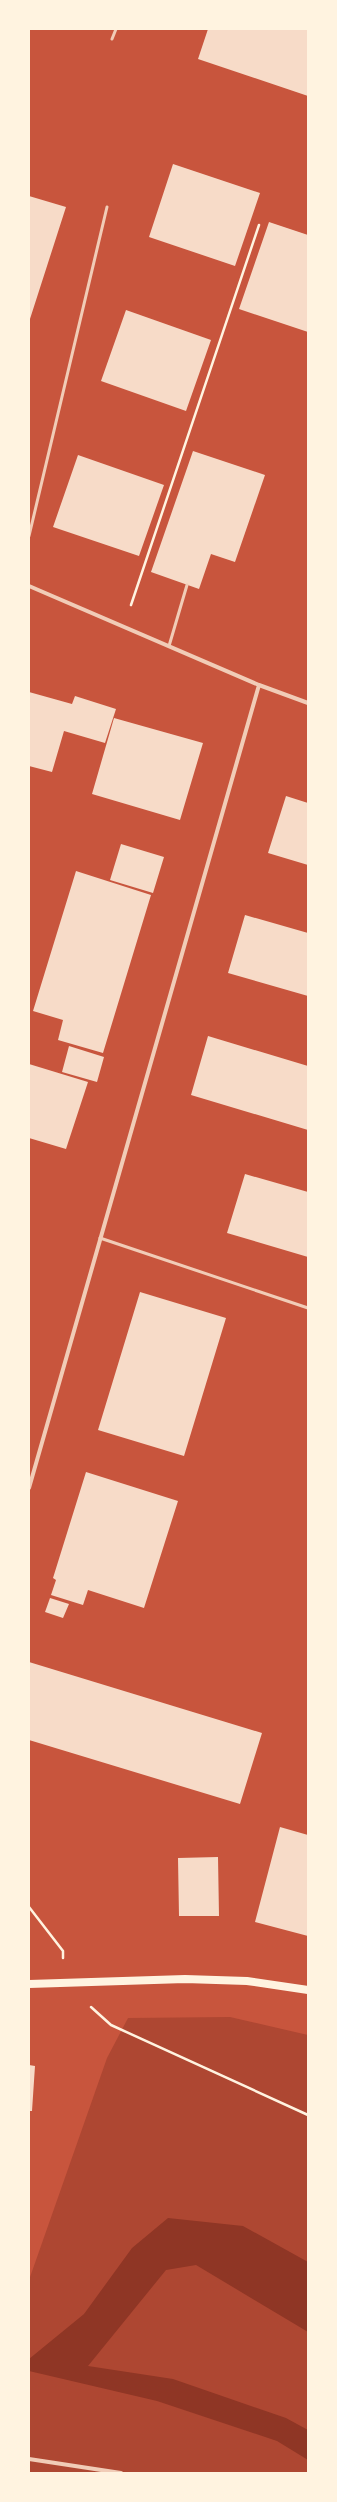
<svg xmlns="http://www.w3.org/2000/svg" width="337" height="2502" font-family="'Asap Condensed',sans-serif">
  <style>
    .green { fill: #ae4732 }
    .water { fill: #8f3625 }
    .building { fill: #f7dbc8 }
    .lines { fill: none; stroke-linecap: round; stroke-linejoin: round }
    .path { stroke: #fff3e0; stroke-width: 2.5 }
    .service { stroke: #f1ccb7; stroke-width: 3 }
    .minor { stroke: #f1ccb7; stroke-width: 4 }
    .secondary { stroke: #fff3e0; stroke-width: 8 }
  </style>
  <rect width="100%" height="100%" fill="#c8553d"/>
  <path class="green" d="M 230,2017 L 308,2035 L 308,2473 L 29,2473 L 29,2280 L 107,2058 L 128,2018 Z"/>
  <path class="water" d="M 168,2218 L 243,2226 L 308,2262 L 308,2332 L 196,2265 L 166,2270 L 88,2366 L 173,2379 L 286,2418 L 308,2430 L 308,2460 L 277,2441 L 157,2401 L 29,2371 L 29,2359 L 84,2314 L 132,2248 Z"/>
  <path class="building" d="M 208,29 L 308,29 L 308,96 L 198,59 Z
    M 173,164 L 260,193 L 235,266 L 149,237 Z
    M 29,196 L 66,207 L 29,322 Z
    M 269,222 L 308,235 L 308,332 L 239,309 Z
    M 126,310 L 211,340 L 186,411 L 101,381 Z
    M 193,451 L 265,475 L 235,562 L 211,554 L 199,589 L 151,572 Z
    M 78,455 L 164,485 L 139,556 L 53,527 Z
    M 29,692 L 72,704 L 75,696 L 116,709 L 105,743 L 64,731 L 52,772 L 29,766 Z
    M 114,718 L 203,743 L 180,820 L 92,794 Z
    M 286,796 L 308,803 L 308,865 L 268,853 Z
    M 121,844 L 164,857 L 153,893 L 110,880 Z
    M 76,871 L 151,895 L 103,1053 L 58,1040 L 63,1020 L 33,1011 Z
    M 245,915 L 308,933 L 308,996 L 228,973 Z
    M 208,1036 L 308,1066 L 308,1130 L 191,1095 Z
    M 69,1046 L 104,1057 L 97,1082 L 62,1072 Z
    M 29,1064 L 88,1082 L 66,1149 L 29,1138 Z
    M 245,1174 L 308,1192 L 308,1257 L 227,1233 Z
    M 140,1292 L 226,1318 L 184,1456 L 98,1430 Z
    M 86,1472 L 178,1501 L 144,1608 L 88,1590 L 83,1605 L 51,1595 L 56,1580 L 53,1578 Z
    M 50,1598 L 69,1604 L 63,1618 L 45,1612 Z
    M 29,1662 L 262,1733 L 240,1804 L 29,1740 Z
    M 280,1827 L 308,1835 L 308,1936 L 255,1922 Z
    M 218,1857 L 219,1916 L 179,1916 L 178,1858 Z
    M 29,2065 L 35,2066 L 32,2111 L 29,2111 Z"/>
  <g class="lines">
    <path class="path" d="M 131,605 L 259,225
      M 29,1907 L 63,1951 L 63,1958
      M 91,2007 L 111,2025 L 308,2115"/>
    <path class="service" d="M 112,39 L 116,29
      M 29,536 L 107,207
      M 169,646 L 187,585
      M 100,1238 L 308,1308"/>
    <path class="minor" d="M 29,586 L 259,685 L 308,703
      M 29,1488 L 259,685
      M 29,2459 L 121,2473"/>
    <path class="secondary" d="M 29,1984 L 185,1979 L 247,1981 L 308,1990"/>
  </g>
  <rect width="337" height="2502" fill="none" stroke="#fff3e0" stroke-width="60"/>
</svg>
